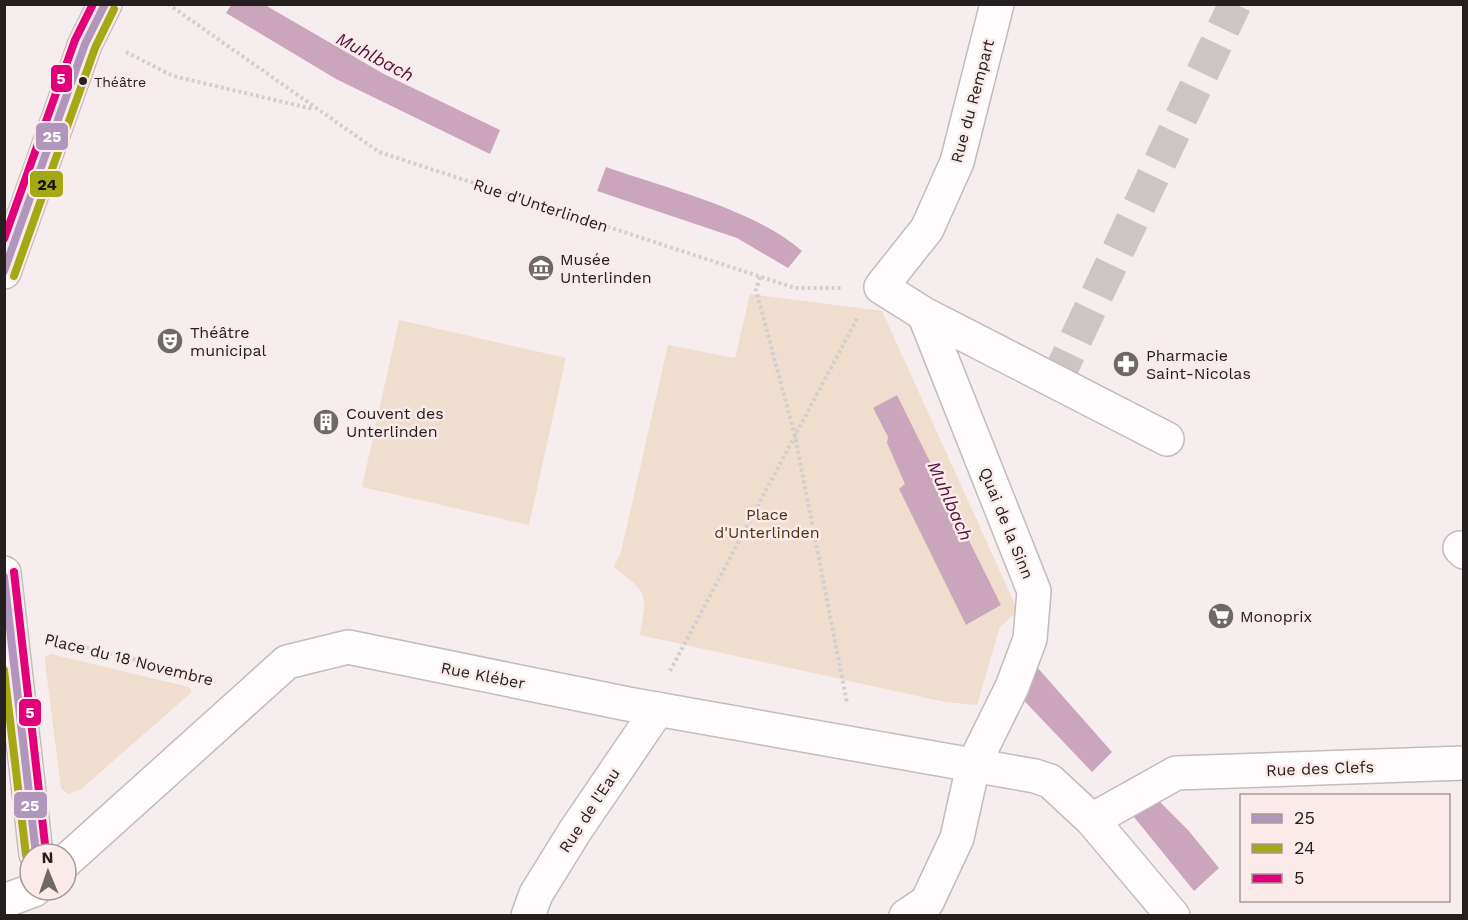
<svg xmlns="http://www.w3.org/2000/svg" width="1468" height="920" font-family="'Work Sans',sans-serif">
  <style>
    .green { fill: #efddcd; fill-rule: evenodd }
    .water { fill: #cba5bc }
    .lines { fill: none; stroke-linecap: round; stroke-linejoin: round }
    .minor-tunnel { stroke: #ccc5c5; stroke-width: 33; stroke-dasharray: 33 16; stroke-linecap: butt }
    .minor-casing { stroke: #c2bcbc; stroke-width: 36 }
    .path { stroke: #d1cfcf; stroke-width: 4; stroke-dasharray: 3 3; stroke-linecap: butt }
    .minor { stroke: #fefcfc; stroke-width: 33 }
    .bus-1-casing { stroke: #faebea; stroke-width: 12 }
    .bus-2-casing { stroke: #faebea; stroke-width: 12 }
    .bus-3-casing { stroke: #faebea; stroke-width: 12 }
    .bus-1 { stroke: #b095bd; stroke-width: 8 }
    .bus-2 { stroke: #a3a814; stroke-width: 8 }
    .bus-3 { stroke: #e2007a; stroke-width: 8 }
    .bus-dot { fill: #25201f; stroke: #faebea; stroke-width: 2 }
    .labels { text-anchor: middle; stroke-width: 5; stroke-linejoin: round; paint-order: stroke }
    .bus-label { font-size: 14px; fill: #25201f; stroke: #faebea; text-anchor: start }
    .street-label { font-size: 16px; fill: #25201f; stroke: #faebea }
    .poi-label { font-size: 16px; fill: #25201f; stroke: #faebea; text-anchor: start }
    .park-label { font-size: 16px; fill: #503410; stroke: #faebea }
    .water-label { font-size: 18px; font-style: italic; fill: #50123e; stroke: #faebea }
    .line-badge { stroke: #faebea; stroke-width: 2 }
    .badge-label { font-size: 16px; text-anchor: middle; font-weight: bold; fill: #fff }
    .pale-badge-label { font-size: 16px; text-anchor: middle; font-weight: bold; fill: #111 }
  </style>
  <rect width="100%" height="100%" fill="#f6eeee"/>
  <path class="green" d="M 750,294 L 882,311 L 1018,611 L 1000,627 L 977,705 L 945,702 L 640,635 C 647,592 648,594 614,567 L 621,552 L 668,345 L 735,358 ZM 897,395 L 1001,605 L 967,625 L 899,489 L 906,485 L 887,443 L 888,437 L 873,409 Z
    M 399,320 L 566,358 L 529,525 L 362,487 Z
    M 51,654 L 189,687 L 192,692 L 80,790 L 68,794 L 61,788 L 45,662 L 45,657 Z"/>
  <path class="water" d="M 231,5 L 265,5 L 384,74 L 500,130 L 490,154 L 336,79 L 226,13 Z
    M 606,167 C 665,188 756,210 802,251 L 788,268 L 737,238 L 597,191 Z
    M 897,395 L 1001,605 L 966,625 L 899,489 L 905,484 L 887,443 L 888,437 L 873,408 Z
    M 1036,666 L 1112,752 L 1092,772 L 1013,689 Z
    M 1154,796 L 1188,830 L 1219,868 L 1194,891 L 1134,817 Z"/>
  <g class="lines">
    <path class="minor-tunnel" d="M 1055,383 L 1235,4"/>
    <defs>
      <path id="minor" d="M 4,272 L 85,44 L 105,4
        M 924,314 L 1167,439
        M 1460,548 L 1464,552
        M 4,573 L 36,854
        M 1092,820 L 1173,916
        M 66,861 L 287,662 L 348,647 L 628,704 L 1035,776 L 1050,781 L 1092,820 L 1176,773 L 1464,763
        M 4,901 L 34,890
        M 528,916 L 536,894 L 575,831 L 658,709
        M 906,916 L 927,902 L 957,838 L 973,766 L 1012,687 L 1030,639 L 1034,591 L 924,314 L 881,287 L 927,229 L 957,162 L 997,4"/>
    </defs>
    <use href="#minor" class="minor-casing"/>
    <path class="path" d="M 168,4 L 379,152 L 795,288 L 841,288
      M 126,52 L 173,76 L 313,109
      M 760,277 L 756,290 L 795,436 L 847,703
      M 51,639 L 210,678
      M 670,671 L 858,317"/>
    <use href="#minor" class="minor"/>
    <defs>
      <path id="bus-1" d="M 4,271 L 85,44 L 105,4
        M 4,577 L 36,854"/>
      <path id="bus-2" d="M 14,276 L 95,48 L 114,9
        M 4,670 L 26,855"/>
      <path id="bus-3" d="M 4,239 L 75,40 L 93,4
        M 14,572 L 46,853"/>
    </defs>
    <use href="#bus-1" class="bus-1-casing"/>
    <use href="#bus-2" class="bus-2-casing"/>
    <use href="#bus-3" class="bus-3-casing"/>
    <use href="#bus-1" class="bus-1"/>
    <use href="#bus-2" class="bus-2"/>
    <use href="#bus-3" class="bus-3"/>
  </g>
  <defs>
    <symbol id="museum-disc" viewBox="-11 -11 22 22"><circle r="9.5" fill="#6e6867" stroke="#faebea"/><path d="M0-6L6-3V-2H-6V-3ZM-5-1h2V3h-2ZM-1-1h2V3h-2ZM3-1h2V3H3ZM-6 4H6V6H-6Z" fill="#fff"/></symbol>
    <symbol id="theatre-disc" viewBox="-11 -11 22 22"><circle r="9.5" fill="#6e6867" stroke="#faebea"/><path d="M-5-5.5Q0-4 5-5.5V0Q5 5 0 6Q-5 5-5 0ZM-3.3-2.5H-1v1.5H-3.3ZM1-2.5H3.3v1.5H1ZM-2.8 1Q0 5.5 2.8 1Z" fill="#fff"/></symbol>
    <symbol id="pharmacy-disc" viewBox="-11 -11 22 22"><circle r="9.5" fill="#6e6867" stroke="#faebea"/><path d="M-2-6h4v4h4v4h-4v4h-4v-4h-4v-4h4Z" fill="#fff"/></symbol>
    <symbol id="building-disc" viewBox="-11 -11 22 22"><circle r="9.5" fill="#6e6867" stroke="#faebea"/><path d="M-4-6H4V6H1V3H-1V6H-4ZM-2.5-4.3h1.7v1.8h-1.7ZM.8-4.3h1.7v1.8H.8ZM-2.5-1h1.7V.8h-1.7ZM.8-1h1.7V.8H.8Z" fill="#fff"/></symbol>
    <symbol id="supermarket-disc" viewBox="-11 -11 22 22"><circle r="9.5" fill="#6e6867" stroke="#faebea"/><path d="M-6-5.5h2.5l.6 2H6L4.5 2H-2.5L-4.4-4H-6ZM-1.5 3.2a1.3 1.3 0 1 0 .1 0ZM3 3.2a1.3 1.3 0 1 0 .1 0Z" fill="#fff"/></symbol>
  </defs>
  <g fill-rule="evenodd">
    <use href="#museum-disc" x="526" y="253" width="30" height="30"/>
    <use href="#theatre-disc" x="155" y="326" width="30" height="30"/>
    <use href="#pharmacy-disc" x="1111" y="349" width="30" height="30"/>
    <use href="#building-disc" x="311" y="407" width="30" height="30"/>
    <use href="#supermarket-disc" x="1206" y="601" width="30" height="30"/>
  </g>
  <circle class="bus-dot" cx="83" cy="81" r="5"/>
  <g class="labels">
    <g class="bus-label">
      <text x="94" y="87">Théâtre</text>
    </g>
    <g class="street-label">
      <text transform="translate(972 101) rotate(-75)" y="6">Rue du Rempart</text>
      <text transform="translate(541 205) rotate(18)" y="6">Rue d'Unterlinden</text>
      <text transform="translate(1007 523) rotate(68)" y="6">Quai de la Sinn</text>
      <text transform="translate(129 659) rotate(14)" y="6">Place du 18 Novembre</text>
      <text transform="translate(483 675) rotate(11)" y="6">Rue Kléber</text>
      <text transform="translate(1320 768) rotate(-2)" y="6">Rue des Clefs</text>
      <text transform="translate(589 810) rotate(-57)" y="6">Rue de l'Eau</text>
    </g>
    <g class="poi-label">
      <text x="560" y="265">Musée<tspan x="560" dy="18">Unterlinden</tspan></text>
      <text x="190" y="338">Théâtre<tspan x="190" dy="18">municipal</tspan></text>
      <text x="1146" y="361">Pharmacie<tspan x="1146" dy="18">Saint-Nicolas</tspan></text>
      <text x="346" y="419">Couvent des<tspan x="346" dy="18">Unterlinden</tspan></text>
      <text x="1240" y="622">Monoprix</text>
    </g>
    <g class="park-label">
      <text x="767" y="520">Place<tspan x="767" dy="18">d'Unterlinden</tspan></text>
    </g>
    <g class="water-label">
      <text transform="translate(375 57) rotate(28)" y="6">Muhlbach</text>
      <text transform="translate(950 501) rotate(66)" y="6">Muhlbach</text>
    </g>
  </g>
  <g class="line-badge">
    <rect x="50" y="64" width="23" height="29" rx="6" fill="#e2007a"/>
    <rect x="35" y="122" width="34" height="29" rx="6" fill="#b095bd"/>
    <rect x="29" y="170" width="35" height="28" rx="6" fill="#a3a814"/>
    <rect x="18" y="698" width="24" height="29" rx="6" fill="#e2007a"/>
    <rect x="13" y="791" width="35" height="28" rx="6" fill="#b095bd"/>
  </g>
  <g class="badge-label">
    <text x="61" y="84">5</text>
    <text x="52" y="142">25</text>
    <text x="30" y="718">5</text>
    <text x="30" y="811">25</text>
  </g>
  <g class="pale-badge-label">
    <text x="47" y="190">24</text>
  </g>
  <rect width="1468" height="920" fill="none" stroke="#25201f" stroke-width="12"/>
  <rect x="1240" y="794" width="210" height="108" fill="#faebea" stroke="#a59a99" stroke-width="1.5"/>
  <rect x="1252" y="814" width="30" height="9" fill="#b095bd" stroke="#a59a99" stroke-width="1.5"/>
  <text x="1294" y="824" font-size="18" fill="#25201f">25</text>
  <rect x="1252" y="844" width="30" height="9" fill="#a3a814" stroke="#a59a99" stroke-width="1.5"/>
  <text x="1294" y="854" font-size="18" fill="#25201f">24</text>
  <rect x="1252" y="874" width="30" height="9" fill="#e2007a" stroke="#a59a99" stroke-width="1.5"/>
  <text x="1294" y="884" font-size="18" fill="#25201f">5</text>
  <g transform="translate(48 872) rotate(358)"><circle r="28" fill="#faebea" stroke="#a59a99" stroke-width="1.5"/>
  <path d="M0-4.5L10 22L0 15L-10 22Z" fill="#6e6867"/>
  <text y="-9" font-size="16" font-weight="bold" text-anchor="middle" fill="#25201f">N</text>
  </g>
</svg>
